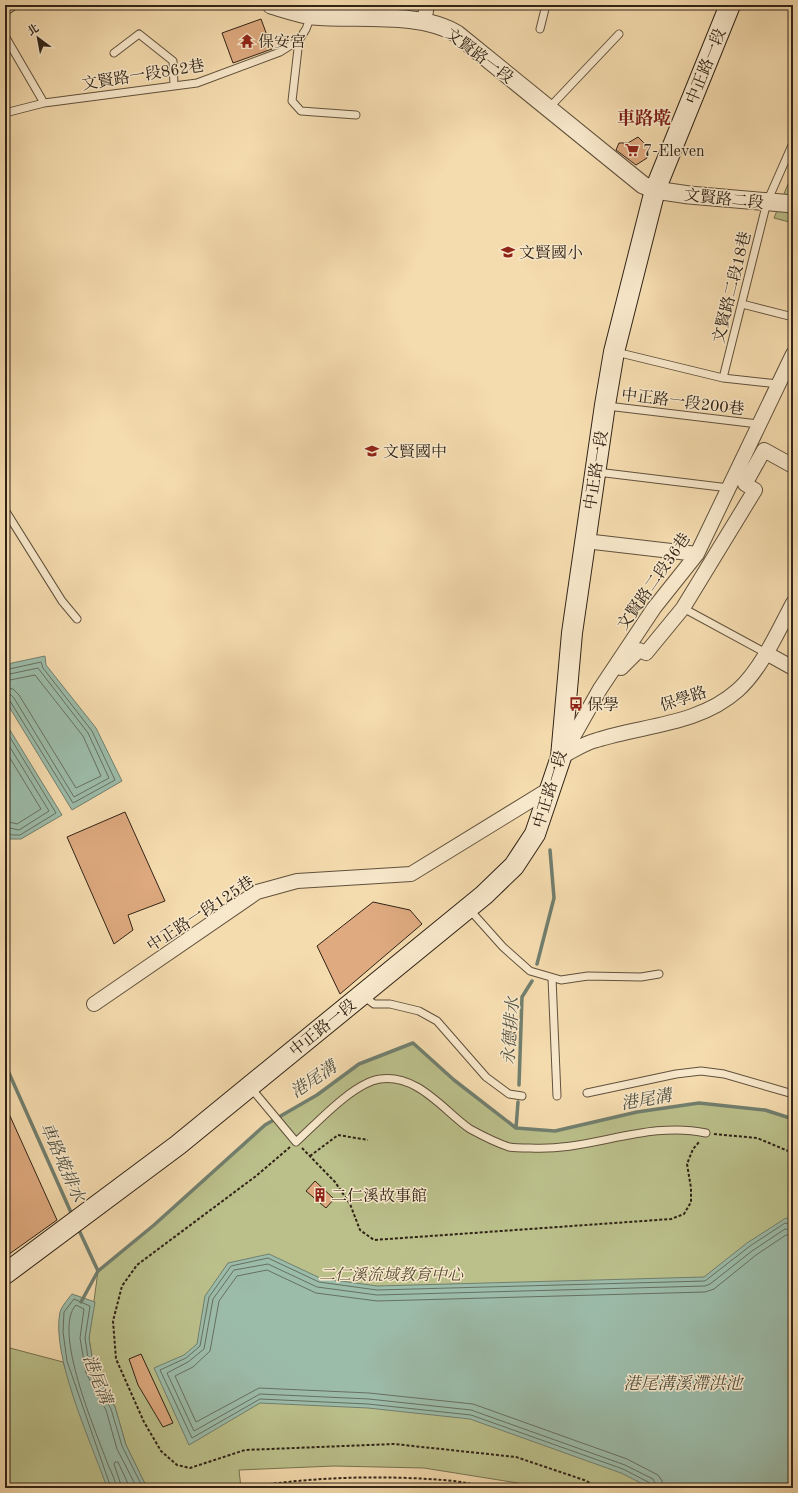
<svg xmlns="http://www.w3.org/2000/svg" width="798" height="1493" font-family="'Old Standard TT','Noto Serif TC',serif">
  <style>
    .green { fill: #bbc08b; stroke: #767250 }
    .water { fill: #9cbcaa; stroke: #717f6f }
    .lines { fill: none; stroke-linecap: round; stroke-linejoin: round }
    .shore { stroke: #667060; stroke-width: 1 }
    .stream { stroke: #717f6f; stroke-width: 3.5 }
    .building { fill: #dfaa80; stroke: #302316 }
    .service-casing { stroke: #61513c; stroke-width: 9 }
    .minor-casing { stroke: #61513c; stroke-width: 16 }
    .tertiary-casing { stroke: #61513c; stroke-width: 19 }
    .secondary-casing { stroke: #302316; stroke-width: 22 }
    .path { stroke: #302316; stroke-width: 2; stroke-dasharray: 3 2; stroke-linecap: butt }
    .service { stroke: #f8e8cb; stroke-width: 7 }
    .minor { stroke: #f8e8cb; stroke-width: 14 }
    .tertiary { stroke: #f8e8cb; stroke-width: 17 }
    .secondary { stroke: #f8e8cb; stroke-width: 20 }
    .labels { text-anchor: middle; stroke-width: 3; stroke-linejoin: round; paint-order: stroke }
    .poi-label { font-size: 16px; fill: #302316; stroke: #f8e8cb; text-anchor: start }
    .street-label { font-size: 16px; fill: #302316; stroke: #f8e8cb }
    .park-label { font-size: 16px; font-style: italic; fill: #534a33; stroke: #f8e8cb }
    .water-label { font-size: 17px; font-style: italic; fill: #505142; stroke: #f8e8cb }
    .quarter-label { font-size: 18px; font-weight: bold; fill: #7a1f14; stroke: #f8e8cb }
  </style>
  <rect width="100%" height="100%" fill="#f5dcaf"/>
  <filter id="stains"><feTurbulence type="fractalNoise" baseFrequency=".005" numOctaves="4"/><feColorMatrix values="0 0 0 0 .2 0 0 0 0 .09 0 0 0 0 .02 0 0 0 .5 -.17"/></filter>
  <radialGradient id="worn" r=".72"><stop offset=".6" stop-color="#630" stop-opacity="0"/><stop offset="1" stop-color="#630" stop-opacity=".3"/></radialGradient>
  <path class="green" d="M 793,172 L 793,223 L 774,218 Z
    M 413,1043 L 454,1080 L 516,1128 L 555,1131 L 637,1112 L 699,1103 L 765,1110 L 793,1119 L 793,1488 L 549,1488 L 424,1468 L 334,1466 L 239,1470 L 241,1488 L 147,1488 L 126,1445 L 115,1407 L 94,1370 L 89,1338 L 98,1271 L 154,1225 L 265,1125 L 317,1095 L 359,1064 Z
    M 6,1347 L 63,1362 L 108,1488 L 5,1488 Z"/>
  <path class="water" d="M 45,656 L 46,665 L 96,728 L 122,781 L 72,810 L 5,700 L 5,667 L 12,663 Z
    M 5,722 L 62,815 L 21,839 L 9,839 L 5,833 Z
    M 786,1218 L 793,1222 L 793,1488 L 651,1488 L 621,1473 L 470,1419 L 368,1408 L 260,1403 L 189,1445 L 154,1368 L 184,1355 L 197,1344 L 205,1296 L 228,1263 L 269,1254 L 320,1278 L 377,1286 L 704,1277 L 747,1243 Z
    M 72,1294 L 95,1302 L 89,1338 L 94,1370 L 115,1407 L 126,1445 L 147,1488 L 108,1488 L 105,1482 C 90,1440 51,1355 60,1312 C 62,1306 68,1299 72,1294 Z"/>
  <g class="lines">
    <path class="shore" d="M 5,670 L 41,662 L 43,668 L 92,731 L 115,780 L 73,803 L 10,701 L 5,699
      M 5,675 L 38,668 L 88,733 L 109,778 L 74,797 L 14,698 L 11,695 L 5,694
      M 5,681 L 35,675 L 83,736 L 101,776 L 76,788 L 19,695 L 13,689 L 5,688
      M 5,729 L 56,813 L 20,835 L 12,835 L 5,832
      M 5,739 L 49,811 L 19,830 L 5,827
      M 5,750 L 41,809 L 17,824 L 5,821
      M 111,1488 L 67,1361 L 63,1332 L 64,1312 L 74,1299 L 90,1306 L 85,1338 L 90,1371 L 111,1409 L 122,1446 L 143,1488
      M 116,1488 C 116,1480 110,1470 107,1462 C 96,1432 52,1330 76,1305 L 84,1309 L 80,1338 L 86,1373 L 106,1410 L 117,1449 L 137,1488
      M 122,1488 L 114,1464 L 115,1462 L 118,1462 L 130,1488
      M 652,1488 L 650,1483 L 623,1469 L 471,1415 L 368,1404 L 260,1399 L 192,1438 L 160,1370 L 186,1358 L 200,1346 L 209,1297 L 231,1266 L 268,1258 L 319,1282 L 377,1290 L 705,1281 L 750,1246 L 785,1223 L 793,1225
      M 657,1488 L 653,1479 L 625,1465 L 471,1410 L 369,1399 L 260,1394 L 194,1431 L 167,1373 L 188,1362 L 204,1349 L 213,1299 L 234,1270 L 268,1264 L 317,1287 L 377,1295 L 705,1286 L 710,1284 L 752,1251 L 785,1229 L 793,1230
      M 663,1488 L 662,1481 L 658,1475 L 627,1459 L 473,1404 L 369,1393 L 259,1388 L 196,1422 L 175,1376 L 193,1367 L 210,1351 L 219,1301 L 237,1276 L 267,1270 L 316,1293 L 377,1301 L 705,1292 L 714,1289 L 756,1255 L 786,1235 L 793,1236"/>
    <path class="stream" d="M 537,964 L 554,898 L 550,850
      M 5,1064 L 73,1217
      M 519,1085 L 522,997 L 532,981
      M 516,1128 L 518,1102
      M 78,1228 L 98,1271
      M 81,1302 L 98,1271 L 154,1225 L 265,1125 L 317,1095 L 359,1064 L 413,1043 L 454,1080 L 516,1128 L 555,1131 L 637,1112 L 699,1103 L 765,1110 L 793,1119"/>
  </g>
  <path class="building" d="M 261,19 L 272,49 L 233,63 L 222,33 Z
    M 638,137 L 649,148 L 647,158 L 636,165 L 616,150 L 619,143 L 628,143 Z
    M 125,812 L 165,901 L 128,915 L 133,930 L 114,944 L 67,837 Z
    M 373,902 L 410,910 L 422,924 L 340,994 L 317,946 Z
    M 5,1105 L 57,1220 L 5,1257 Z
    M 315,1181 L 334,1199 L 326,1208 L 306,1191 Z
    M 141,1354 L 173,1423 L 163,1427 L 138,1385 L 129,1359 Z"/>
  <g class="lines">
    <defs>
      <path id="service" d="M 5,12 L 15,5
        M 540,29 L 546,5
        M 5,36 L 44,103
        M 299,40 L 292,101 L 301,111 L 356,115
        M 114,53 L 139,34 L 173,61 L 174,86
        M 548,109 L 619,34
        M 5,113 L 44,103 L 197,83 L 280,52 L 299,40 L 306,29 L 311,16
        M 742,304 L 793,317
        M 616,352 L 723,378 L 778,384
        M 723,378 L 767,202 L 793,143
        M 607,406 L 758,424
        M 597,472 L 729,488
        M 5,510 L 62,601 L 77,619
        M 683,608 L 766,653
        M 469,909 L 503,947 L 530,971 L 561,980 L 588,976 L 641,977 L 659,974
        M 552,978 L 557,1096
        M 363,996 L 374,1004 L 390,1004 L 419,1011 L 437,1021 L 486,1077 L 509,1094 L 522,1096
        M 251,1088 L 296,1142 C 317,1123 353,1083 380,1079 C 418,1074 443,1110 470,1129 C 481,1135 497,1143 509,1147 C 515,1148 523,1148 530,1148 C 589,1152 647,1120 706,1133
        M 587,1093 L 676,1074 L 701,1071 L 724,1074 L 793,1094"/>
      <path id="minor" d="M 424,22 L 427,5
        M 585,541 L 697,554
        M 766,653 L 793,668
        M 621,668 L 639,650 L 646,653 L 683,608 L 755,490 L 745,484 L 764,450 L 793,466
        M 564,753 L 600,689 L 654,608 L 697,554 L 793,354
        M 561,757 C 573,751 584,743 597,740 C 644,725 699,725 738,690 C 762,668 778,631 793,603
        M 94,1004 L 257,892 L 297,881 L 411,874 L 551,788"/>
      <path id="tertiary" d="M 271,5 C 285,9 298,14 313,16 C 355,20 421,11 457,34 L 643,185 L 655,190 L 689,195 L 793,204"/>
      <path id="secondary" d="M 5,1274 L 178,1145 L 484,895 L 514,866 L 535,834 L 561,757 L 572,633 L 605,405 L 614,352 L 655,190 L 730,5"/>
    </defs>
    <use href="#service" class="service-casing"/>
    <use href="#minor" class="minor-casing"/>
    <use href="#tertiary" class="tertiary-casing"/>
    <use href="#secondary" class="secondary-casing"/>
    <path class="path" d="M 714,1134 L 757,1138 L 793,1153
      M 290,1147 L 256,1176 L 137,1265 L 122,1286 L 113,1321 L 116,1359 L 144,1422 L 161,1451 L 177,1465 L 190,1468 L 245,1450 L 394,1444 L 516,1457 L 584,1480 L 600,1488
      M 302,1148 L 335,1182 L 350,1204 L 360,1230 L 374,1240 L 671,1219 L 684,1214 L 691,1202 L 691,1188 L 687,1164 L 693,1149 L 699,1142
      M 310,1156 L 338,1135 L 368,1140
      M 244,1488 C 308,1477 379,1475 443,1480 C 460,1481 476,1485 492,1488"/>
    <use href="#service" class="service"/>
    <use href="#minor" class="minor"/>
    <use href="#tertiary" class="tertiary"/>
    <use href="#secondary" class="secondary"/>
  </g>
  <defs>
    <symbol id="temple-bare" viewBox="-9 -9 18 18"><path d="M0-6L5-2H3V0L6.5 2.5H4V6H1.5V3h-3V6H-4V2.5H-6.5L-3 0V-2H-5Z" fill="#8f2418" stroke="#f8e8cb" stroke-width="2.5" paint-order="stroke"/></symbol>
    <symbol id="supermarket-bare" viewBox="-9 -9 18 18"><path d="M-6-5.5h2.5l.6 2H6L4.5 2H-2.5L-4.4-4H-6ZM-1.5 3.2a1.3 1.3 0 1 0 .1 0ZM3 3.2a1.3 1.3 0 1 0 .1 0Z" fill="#8f2418" stroke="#f8e8cb" stroke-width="2.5" paint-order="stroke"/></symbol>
    <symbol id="school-bare" viewBox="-9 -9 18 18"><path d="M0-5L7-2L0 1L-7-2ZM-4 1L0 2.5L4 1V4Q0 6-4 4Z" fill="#8f2418" stroke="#f8e8cb" stroke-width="2.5" paint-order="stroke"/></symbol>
    <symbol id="bus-bare" viewBox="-9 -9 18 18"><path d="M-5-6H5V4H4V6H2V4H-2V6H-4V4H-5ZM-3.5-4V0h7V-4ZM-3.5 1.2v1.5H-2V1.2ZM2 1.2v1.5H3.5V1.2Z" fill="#8f2418" stroke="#f8e8cb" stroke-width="2.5" paint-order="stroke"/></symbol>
    <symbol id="building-bare" viewBox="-9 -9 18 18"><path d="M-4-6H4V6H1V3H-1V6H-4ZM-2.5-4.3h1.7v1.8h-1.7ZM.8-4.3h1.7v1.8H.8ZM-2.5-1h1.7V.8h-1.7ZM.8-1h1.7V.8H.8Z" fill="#8f2418" stroke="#f8e8cb" stroke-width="2.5" paint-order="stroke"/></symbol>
  </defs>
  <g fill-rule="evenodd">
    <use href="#temple-bare" x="237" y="31" width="20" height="20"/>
    <use href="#supermarket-bare" x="622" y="140" width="20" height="20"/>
    <use href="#school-bare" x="498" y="242" width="20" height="20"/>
    <use href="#school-bare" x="362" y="441" width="20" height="20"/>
    <use href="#bus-bare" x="566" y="694" width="20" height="20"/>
    <use href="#building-bare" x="310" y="1185" width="20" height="20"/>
  </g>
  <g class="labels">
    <g class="poi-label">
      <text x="258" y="47">保安宮</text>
      <text x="643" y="156">7-Eleven</text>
      <text x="519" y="258">文賢國小</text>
      <text x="383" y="457">文賢國中</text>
      <text x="587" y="710">保學</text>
      <text x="331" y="1201">二仁溪故事館</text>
    </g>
    <g class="street-label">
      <text transform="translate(480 55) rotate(37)" y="6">文賢路一段</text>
      <text transform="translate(705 66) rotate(-68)" y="6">中正路一段</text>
      <text transform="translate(143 74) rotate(-9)" y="6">文賢路一段862巷</text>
      <text transform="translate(724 198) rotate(6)" y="6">文賢路二段</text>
      <text transform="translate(731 287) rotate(-76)" y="6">文賢路二段18巷</text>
      <text transform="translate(683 401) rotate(7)" y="6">中正路一段200巷</text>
      <text transform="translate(595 470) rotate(-81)" y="6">中正路一段</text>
      <text transform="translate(653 581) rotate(-55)" y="6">文賢路二段36巷</text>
      <text transform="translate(683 698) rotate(-18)" y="6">保學路</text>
      <text transform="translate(549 789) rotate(-73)" y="6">中正路一段</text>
      <text transform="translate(200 913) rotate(-33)" y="6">中正路一段125巷</text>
      <text transform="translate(322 1027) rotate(-39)" y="6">中正路一段</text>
    </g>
    <g class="park-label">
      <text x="391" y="1280">二仁溪流域教育中心</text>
    </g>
    <g class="water-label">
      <text transform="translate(510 1031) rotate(-86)" y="6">永德排水</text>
      <text transform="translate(313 1079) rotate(-34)" y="6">港尾溝</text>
      <text transform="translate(646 1099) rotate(-10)" y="6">港尾溝</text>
      <text transform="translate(63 1162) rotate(66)" y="6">車路墘排水</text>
      <text transform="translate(98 1379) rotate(69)" y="6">港尾溝</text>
      <text x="683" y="1389">港尾溝溪滯洪池</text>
    </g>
    <g class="quarter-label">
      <text x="644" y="124">車路墘</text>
    </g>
  </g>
  <rect width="798" height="1493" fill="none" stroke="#f5dcaf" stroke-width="20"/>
  <rect x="6" y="6" width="786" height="1481" fill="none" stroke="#302316" stroke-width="2"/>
  <rect x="10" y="10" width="778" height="1473" fill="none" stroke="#302316"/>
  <g transform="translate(38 38) rotate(328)" stroke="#f8e8cb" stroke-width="3" paint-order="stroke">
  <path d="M0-3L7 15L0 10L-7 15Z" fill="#302316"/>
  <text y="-6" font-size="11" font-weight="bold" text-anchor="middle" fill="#302316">北</text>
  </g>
  <rect width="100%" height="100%" filter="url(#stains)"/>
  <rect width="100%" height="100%" fill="url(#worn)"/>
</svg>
